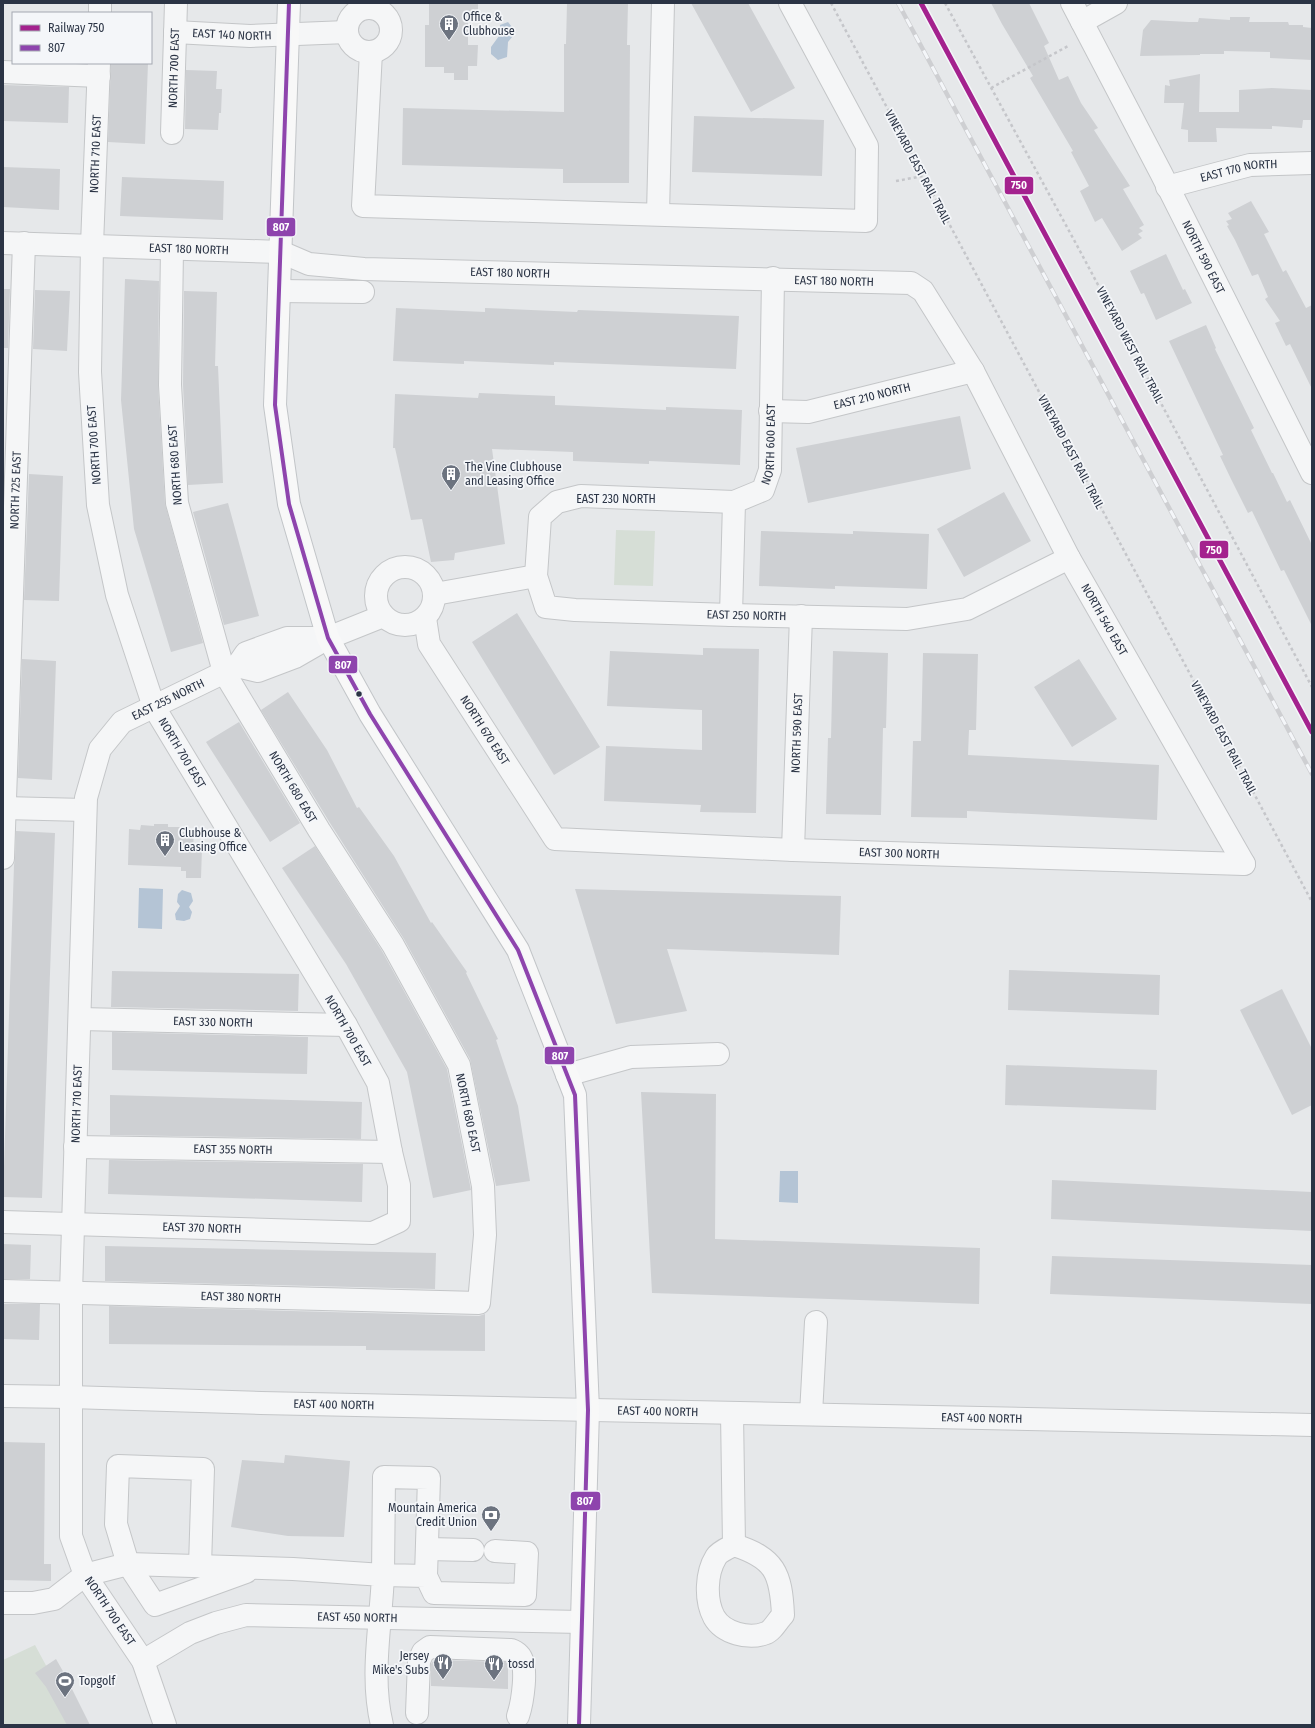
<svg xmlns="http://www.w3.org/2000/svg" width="1315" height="1728" font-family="'Fira Sans Condensed',sans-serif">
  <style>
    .green { fill: #d6ded6 }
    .water { fill: #b4c4d5 }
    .building { fill: #ced0d3 }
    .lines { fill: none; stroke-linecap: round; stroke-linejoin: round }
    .minor-casing { stroke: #c4c6c8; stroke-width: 24 }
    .major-casing { stroke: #c2c5c8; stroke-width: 24 }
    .path { stroke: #c5c6ca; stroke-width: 2.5; stroke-dasharray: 3 3; stroke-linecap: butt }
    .minor { stroke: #f5f6f7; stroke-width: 22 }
    .major { stroke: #f8f8f8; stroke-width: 22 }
    .rail-casing { stroke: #cecfd2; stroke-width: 4.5 }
    .rail { stroke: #f4f6f9; stroke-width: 3; stroke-dasharray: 9; stroke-linecap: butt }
    .bus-1-casing { stroke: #f4f6f9; stroke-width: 7 }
    .bus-1 { stroke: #8e44ad; stroke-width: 4 }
    .rail-1-casing { stroke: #f4f6f9; stroke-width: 8 }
    .rail-1 { stroke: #a4228e; stroke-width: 5 }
    .bus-dot { fill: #2b3445; stroke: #f4f6f9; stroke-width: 1.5 }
    .labels { text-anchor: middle; stroke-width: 3.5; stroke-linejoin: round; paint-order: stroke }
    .poi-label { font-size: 12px; fill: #2b3445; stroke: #f4f6f9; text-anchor: start }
    .street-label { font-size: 12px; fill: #2b3445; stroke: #f4f6f9 }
    .line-badge { stroke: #f4f6f9; stroke-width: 1.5 }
    .badge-label { font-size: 11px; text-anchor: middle; font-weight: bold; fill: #fff }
  </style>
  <rect width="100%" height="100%" fill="#e6e8ea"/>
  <path class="green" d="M 616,530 L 655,531 L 653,586 L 614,585 Z
    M 35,1645 L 78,1725 L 3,1725 L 3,1660 Z"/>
  <path class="water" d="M 508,22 L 516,32 L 508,42 L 507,57 L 498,60 L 491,54 L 491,47 L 499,36 L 500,25 Z
    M 139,888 L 163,889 L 162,929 L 138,928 Z
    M 182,890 L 191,893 L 193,901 L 189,907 L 192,912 L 190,919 L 184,921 L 176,920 L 175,914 L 180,906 L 177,902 L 178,894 Z
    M 780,1171 L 798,1171 L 798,1203 L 779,1202 Z"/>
  <path class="building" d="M 429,3 L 478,3 L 478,18 L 468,18 L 468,45 L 478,45 L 477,66 L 468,66 L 468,80 L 454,80 L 454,73 L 444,73 L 444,67 L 425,67 L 425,25 L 429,25 Z
    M 567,3 L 628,3 L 627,45 L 630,45 L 629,183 L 563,183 L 563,169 L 402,165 L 403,108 L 564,112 L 564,44 L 566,44 Z
    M 691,3 L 748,3 L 795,88 L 751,112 Z
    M 991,3 L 1029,3 L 1049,43 L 1044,46 L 1059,80 L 1068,76 L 1081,103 L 1098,128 L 1094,130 L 1130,186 L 1123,189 L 1144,225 L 1139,228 L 1143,231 L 1138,234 L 1142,238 L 1122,251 L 1102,218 L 1095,222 L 1080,191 L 1089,186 L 1071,152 L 1073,151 L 1030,78 L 1033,76 L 1002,24 Z
    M 1230,17 L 1250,17 L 1249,22 L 1288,22 L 1289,25 L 1303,25 L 1303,27 L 1312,28 L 1312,60 L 1270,58 L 1270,52 L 1224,51 L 1224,54 L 1200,54 L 1200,55 L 1140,56 L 1143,30 L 1151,20 L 1189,22 L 1198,22 L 1199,18 L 1230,20 Z
    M 111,63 L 148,63 L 145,144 L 108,142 Z
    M 186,70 L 217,71 L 216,89 L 222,89 L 221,113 L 219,113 L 218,130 L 185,129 Z
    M 1200,74 L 1199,112 L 1239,112 L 1239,90 L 1272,88 L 1312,90 L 1311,120 L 1303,120 L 1302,128 L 1272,126 L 1272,129 L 1216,128 L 1217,142 L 1188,142 L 1188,130 L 1181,129 L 1184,103 L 1164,103 L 1165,85 L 1170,86 L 1169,80 Z
    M 3,85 L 69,87 L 68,123 L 3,121 Z
    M 694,116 L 824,120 L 822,176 L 692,172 Z
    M 3,167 L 60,169 L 59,210 L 3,207 Z
    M 122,177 L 224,181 L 223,220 L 120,216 Z
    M 1251,201 L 1269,232 L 1264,234 L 1283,272 L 1286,270 L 1306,308 L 1312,305 L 1312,389 L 1290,344 L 1286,346 L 1275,323 L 1280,321 L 1265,299 L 1268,297 L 1258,274 L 1252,276 L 1235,240 L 1227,226 L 1229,225 L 1226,221 L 1232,219 L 1228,213 Z
    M 1166,254 L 1183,290 L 1185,289 L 1192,303 L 1156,320 L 1144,293 L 1141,294 L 1130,271 Z
    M 125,279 L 159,281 L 158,386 L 165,504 L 203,643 L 171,652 L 134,529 L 121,400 Z
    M 3,289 L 10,289 L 8,348 L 3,348 Z
    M 35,290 L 70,291 L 67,351 L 33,349 Z
    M 184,291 L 217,292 L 215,366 L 218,366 L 223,483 L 188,485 L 183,385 Z
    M 396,308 L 485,312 L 485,308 L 577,312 L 578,310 L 739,316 L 736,369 L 554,362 L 554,365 L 464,361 L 464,364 L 393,361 Z
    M 1206,325 L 1216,348 L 1215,349 L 1254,428 L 1251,430 L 1272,473 L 1273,473 L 1287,502 L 1290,500 L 1312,545 L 1312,626 L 1284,570 L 1281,571 L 1252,511 L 1248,513 L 1231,479 L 1220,456 L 1223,455 L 1169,341 Z
    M 479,393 L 555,396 L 555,405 L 666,410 L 666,407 L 742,410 L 740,465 L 649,461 L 649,464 L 573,461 L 573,452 L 492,449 L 505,544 L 455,553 L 454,560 L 431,562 L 422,519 L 411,520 L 395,448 L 393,448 L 395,394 L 478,398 Z
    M 960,416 L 971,469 L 808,503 L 796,448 Z
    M 29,474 L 63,476 L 59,601 L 24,600 Z
    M 1004,492 L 1031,541 L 964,577 L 937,529 Z
    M 228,503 L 259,616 L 224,625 L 193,512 Z
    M 761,531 L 853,534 L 853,531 L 929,534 L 927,589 L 835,586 L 835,589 L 759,586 Z
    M 517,613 L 600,747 L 554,775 L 472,642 Z
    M 703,648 L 759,649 L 756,813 L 700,812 L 701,805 L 604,801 L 606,746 L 702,750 L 702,710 L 607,706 L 610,651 L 703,655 Z
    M 833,651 L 888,653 L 886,728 L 883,728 L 881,815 L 826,814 L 828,738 L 831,738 Z
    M 923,653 L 978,654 L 976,730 L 969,730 L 968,755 L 1159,765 L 1157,820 L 967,811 L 967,818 L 911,817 L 913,741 L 921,741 Z
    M 22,659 L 56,661 L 52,780 L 18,778 Z
    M 1079,659 L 1117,719 L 1072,747 L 1034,687 Z
    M 288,692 L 327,750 L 357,808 L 359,807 L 394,856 L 431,923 L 432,922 L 467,972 L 466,973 L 498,1039 L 496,1040 L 518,1106 L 530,1181 L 496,1186 L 470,1059 L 404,939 L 330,823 L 261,710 Z
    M 239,722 L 300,823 L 270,842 L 206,742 Z
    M 154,824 L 168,824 L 168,827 L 180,827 L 180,832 L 194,832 L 193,848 L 202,848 L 201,878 L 186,878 L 186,871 L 181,871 L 181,867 L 128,865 L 129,829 L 140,830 L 141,825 L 154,826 Z
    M 16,831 L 55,833 L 42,1198 L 3,1197 L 14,865 L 15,858 Z
    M 315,846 L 382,951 L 447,1069 L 471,1190 L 433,1198 L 407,1072 L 346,964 L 282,868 Z
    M 575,889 L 841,896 L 839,955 L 667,949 L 687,1011 L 616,1024 Z
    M 1009,970 L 1160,975 L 1159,1015 L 1008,1010 Z
    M 112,971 L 299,974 L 298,1011 L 111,1007 Z
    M 1282,989 L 1312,1049 L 1312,1105 L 1292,1115 L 1240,1010 Z
    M 112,1032 L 308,1037 L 307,1074 L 112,1070 Z
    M 1006,1065 L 1157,1070 L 1156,1110 L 1005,1105 Z
    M 641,1092 L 716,1094 L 715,1239 L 980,1248 L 979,1304 L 652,1293 Z
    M 110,1095 L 362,1102 L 361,1139 L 110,1135 Z
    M 109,1160 L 363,1164 L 362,1202 L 108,1194 Z
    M 1052,1180 L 1312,1192 L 1312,1231 L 1051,1219 Z
    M 3,1244 L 31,1245 L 30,1279 L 3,1279 Z
    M 105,1246 L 436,1253 L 435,1289 L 105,1281 Z
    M 1052,1256 L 1312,1265 L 1312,1304 L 1050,1294 Z
    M 3,1304 L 40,1304 L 39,1340 L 3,1339 Z
    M 109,1306 L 479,1316 L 485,1314 L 485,1351 L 366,1350 L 366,1346 L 109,1344 Z
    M 3,1442 L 45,1443 L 44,1564 L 51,1564 L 51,1581 L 3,1580 Z
    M 285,1455 L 350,1461 L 344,1537 L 288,1536 L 231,1527 L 242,1460 L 284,1463 Z
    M 56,1659 L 64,1673 L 90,1725 L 67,1725 L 46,1687 L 35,1673 Z
    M 434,1660 L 508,1662 L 508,1689 L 431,1686 L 431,1664 Z"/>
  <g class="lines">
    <defs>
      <g id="minor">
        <path id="s1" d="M 1072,3 L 1161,173 L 1312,473"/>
        <circle cx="369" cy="30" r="22"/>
        <path d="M 100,13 L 100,3"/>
        <path d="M 1082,22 L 1116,3"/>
        <path id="s2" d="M 175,32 L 250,36 L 347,32"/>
        <path d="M 371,52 L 363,206 L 866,221 L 867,146 L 790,3"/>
        <path d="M 3,72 L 99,76"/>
        <path id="s3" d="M 172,133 L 176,3"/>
        <path id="s4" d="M 1167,187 L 1250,165 L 1312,163"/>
        <path d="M 658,214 L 663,3"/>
        <path id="s5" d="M 3,243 L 281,252 L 309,264 L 364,269 L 911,283 L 923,291 L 973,371 L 1069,558 L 1244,864"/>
        <path d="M 279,291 L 363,292"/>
        <path id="s6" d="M 770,411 L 808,412 L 973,371"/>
        <path id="s7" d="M 734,502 L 581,496 L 557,502 L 540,517 L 536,576 L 546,607 L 575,610 L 731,615 L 907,619 L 967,609 L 1069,558"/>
        <circle cx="405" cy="596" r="29"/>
        <path d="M 435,594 L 536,576"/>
        <path id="s8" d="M 731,615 L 734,502 L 763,490 L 770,470 L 773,278"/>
        <path id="s9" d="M 425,618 L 429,644 L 555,839 L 793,850 L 1244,864"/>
        <path d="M 237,666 L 258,671 L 295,657 L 328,638 L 383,616"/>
        <path d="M 3,808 L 85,810"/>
        <path id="s10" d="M 793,850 L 801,616"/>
        <path id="s11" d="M 3,858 L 24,243"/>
        <path id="s12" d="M 80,1019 L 346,1025"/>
        <path d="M 567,1075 L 631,1057 L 718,1054"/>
        <path id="s13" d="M 75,1147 L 391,1152"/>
        <path id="s14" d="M 3,1222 L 373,1233 L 399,1221 L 399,1185 L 391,1152 L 378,1083 L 346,1025 L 154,707 L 117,595 L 98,505 L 90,372 L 92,245 L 99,63"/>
        <path id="s15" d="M 3,1291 L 479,1303 L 485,1235 L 483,1186 L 459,1065 L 393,945 L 319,830 L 224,672 L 177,503 L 170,385 L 172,249"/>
        <path id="s16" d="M 3,1396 L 70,1397 L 261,1403 L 1312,1425"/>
        <path d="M 732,1413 L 734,1545 C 775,1558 781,1573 783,1615 C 778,1620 772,1631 766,1633 C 749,1640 723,1633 714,1617 C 705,1600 706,1573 716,1557 C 719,1552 728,1548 734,1545"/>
        <path d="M 811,1414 L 816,1322"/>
        <path d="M 427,1549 L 473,1550"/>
        <path d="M 200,1566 L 203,1469 L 118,1466 L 116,1524 L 128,1564 L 155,1605 L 246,1572"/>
        <path d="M 426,1576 L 429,1478 L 384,1477 L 383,1575 L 426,1576 L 434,1593 L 525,1595 L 527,1553 L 495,1551"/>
        <path d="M 3,1603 L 33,1603 L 54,1599 L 85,1575 L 128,1564 L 293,1569 L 383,1575 C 381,1625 370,1676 382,1725"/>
        <path id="s17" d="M 143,1661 L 190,1633 L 216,1623 L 246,1615 L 581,1622"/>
        <path d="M 417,1713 L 419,1661 L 423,1652 L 430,1647 L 511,1650 C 514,1651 517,1653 519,1655 C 529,1665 522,1704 518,1716"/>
        <path id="s18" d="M 165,1725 L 143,1661 L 85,1575 L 71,1536 L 71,1293 L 86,798 L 100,749 L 122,722 L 237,666 L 246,653 L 287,638 L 328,638"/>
      </g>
      <path id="major" d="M 289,3 L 275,405 L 289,504 L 328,638 L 370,714 L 518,950 L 575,1095 L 588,1410 L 579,1725"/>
    </defs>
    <use href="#minor" class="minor-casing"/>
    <use href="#major" class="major-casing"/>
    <path class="path" d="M 831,3 L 1312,902
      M 945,3 L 1080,251 L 1312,687
      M 991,88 L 1070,45
      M 896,181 L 923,176"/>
    <use href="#minor" class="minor"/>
    <use href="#major" class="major"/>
    <defs>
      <path id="rail" d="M 898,3 L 1312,774"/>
    </defs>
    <use href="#rail" class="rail-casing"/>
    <use href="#rail" class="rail"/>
    <defs>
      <path id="bus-1" d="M 289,3 L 275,405 L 289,504 L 328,638 L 370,714 L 518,950 L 575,1095 L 588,1410 L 579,1725"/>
    </defs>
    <use href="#bus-1" class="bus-1-casing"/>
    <use href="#bus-1" class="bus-1"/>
    <defs>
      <path id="rail-1" d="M 921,3 L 1312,732"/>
    </defs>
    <use href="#rail-1" class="rail-1-casing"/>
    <use href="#rail-1" class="rail-1"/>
  </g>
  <defs>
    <symbol id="building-pin" viewBox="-11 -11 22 30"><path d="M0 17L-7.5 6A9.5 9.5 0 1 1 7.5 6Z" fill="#6c737f" stroke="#f4f6f9"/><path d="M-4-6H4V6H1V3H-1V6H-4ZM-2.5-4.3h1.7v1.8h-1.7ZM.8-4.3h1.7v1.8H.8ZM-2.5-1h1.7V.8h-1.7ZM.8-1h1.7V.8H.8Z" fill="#fff"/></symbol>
    <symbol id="bank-pin" viewBox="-11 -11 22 30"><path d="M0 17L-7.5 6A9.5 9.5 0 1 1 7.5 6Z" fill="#6c737f" stroke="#f4f6f9"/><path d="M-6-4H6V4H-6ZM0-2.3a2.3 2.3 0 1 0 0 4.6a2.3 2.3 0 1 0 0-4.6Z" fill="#fff"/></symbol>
    <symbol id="restaurant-pin" viewBox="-11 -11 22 30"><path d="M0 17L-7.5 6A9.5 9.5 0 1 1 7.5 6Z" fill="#6c737f" stroke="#f4f6f9"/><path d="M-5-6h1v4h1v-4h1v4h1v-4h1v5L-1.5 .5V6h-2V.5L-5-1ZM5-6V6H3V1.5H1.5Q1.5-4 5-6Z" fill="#fff"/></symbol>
    <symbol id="stadium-pin" viewBox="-11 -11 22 30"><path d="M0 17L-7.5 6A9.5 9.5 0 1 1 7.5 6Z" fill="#6c737f" stroke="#f4f6f9"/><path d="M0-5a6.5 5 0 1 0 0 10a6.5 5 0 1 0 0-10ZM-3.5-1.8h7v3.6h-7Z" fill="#fff"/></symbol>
  </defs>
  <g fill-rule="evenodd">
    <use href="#building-pin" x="438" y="13" width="22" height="30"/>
    <use href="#building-pin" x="440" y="463" width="22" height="30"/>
    <use href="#building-pin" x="154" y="829" width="22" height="30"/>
    <use href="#bank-pin" x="480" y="1504" width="22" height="30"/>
    <use href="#restaurant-pin" x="432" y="1652" width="22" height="30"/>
    <use href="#restaurant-pin" x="483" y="1653" width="22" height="30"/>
    <use href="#stadium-pin" x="54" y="1670" width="22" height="30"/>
  </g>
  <circle class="bus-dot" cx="359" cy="694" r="3.5"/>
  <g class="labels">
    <g class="poi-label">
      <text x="463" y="21">Office &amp;<tspan x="463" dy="14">Clubhouse</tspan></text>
      <text x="465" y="471">The Vine Clubhouse<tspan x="465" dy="14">and Leasing Office</tspan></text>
      <text x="179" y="837">Clubhouse &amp;<tspan x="179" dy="14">Leasing Office</tspan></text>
      <text x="477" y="1512" text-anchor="end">Mountain America<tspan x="477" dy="14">Credit Union</tspan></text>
      <text x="429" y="1660" text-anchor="end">Jersey<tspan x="429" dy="14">Mike's Subs</tspan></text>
      <text x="508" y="1668">tossd</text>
      <text x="79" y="1685">Topgolf</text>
    </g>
    <g class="street-label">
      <text dy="4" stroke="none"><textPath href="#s2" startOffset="57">EAST 140 NORTH</textPath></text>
      <text dy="4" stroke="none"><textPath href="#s3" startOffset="65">NORTH 700 EAST</textPath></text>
      <text dy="4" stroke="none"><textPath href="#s14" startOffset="1538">NORTH 710 EAST</textPath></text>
      <text transform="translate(918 167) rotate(62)" y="4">VINEYARD EAST RAIL TRAIL</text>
      <text dy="4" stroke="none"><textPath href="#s4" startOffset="74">EAST 170 NORTH</textPath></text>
      <text dy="4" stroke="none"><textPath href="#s5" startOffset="186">EAST 180 NORTH</textPath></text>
      <text dy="4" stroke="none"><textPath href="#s1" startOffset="286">NORTH 590 EAST</textPath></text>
      <text dy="4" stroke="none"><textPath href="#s5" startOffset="510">EAST 180 NORTH</textPath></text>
      <text dy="4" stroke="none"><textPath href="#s5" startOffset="834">EAST 180 NORTH</textPath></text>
      <text transform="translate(1130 345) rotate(62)" y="4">VINEYARD WEST RAIL TRAIL</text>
      <text dy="4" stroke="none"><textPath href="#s6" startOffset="104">EAST 210 NORTH</textPath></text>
      <text dy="4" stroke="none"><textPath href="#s8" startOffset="191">NORTH 600 EAST</textPath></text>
      <text transform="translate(94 445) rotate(-94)" y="4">NORTH 700 EAST</text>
      <text transform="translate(1071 452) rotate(62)" y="4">VINEYARD EAST RAIL TRAIL</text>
      <text transform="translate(175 465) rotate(-94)" y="4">NORTH 680 EAST</text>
      <text dy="4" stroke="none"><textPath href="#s11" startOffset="368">NORTH 725 EAST</textPath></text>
      <text x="616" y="503">EAST 230 NORTH</text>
      <text dy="4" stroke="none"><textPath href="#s7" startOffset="493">EAST 250 NORTH</textPath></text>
      <text dy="4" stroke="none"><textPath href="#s5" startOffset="1301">NORTH 540 EAST</textPath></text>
      <text dy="4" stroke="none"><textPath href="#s18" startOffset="1088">EAST 255 NORTH</textPath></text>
      <text dy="4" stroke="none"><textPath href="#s9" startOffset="129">NORTH 670 EAST</textPath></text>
      <text dy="4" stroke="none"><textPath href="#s10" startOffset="117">NORTH 590 EAST</textPath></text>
      <text transform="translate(1224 738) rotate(62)" y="4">VINEYARD EAST RAIL TRAIL</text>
      <text transform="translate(182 753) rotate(59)" y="4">NORTH 700 EAST</text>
      <text transform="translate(293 787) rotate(59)" y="4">NORTH 680 EAST</text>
      <text dy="4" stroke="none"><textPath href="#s9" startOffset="603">EAST 300 NORTH</textPath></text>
      <text dy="4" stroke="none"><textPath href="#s12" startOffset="133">EAST 330 NORTH</textPath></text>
      <text transform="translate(348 1031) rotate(60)" y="4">NORTH 700 EAST</text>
      <text dy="4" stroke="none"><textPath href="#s18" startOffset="645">NORTH 710 EAST</textPath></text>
      <text transform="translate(468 1113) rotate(78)" y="4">NORTH 680 EAST</text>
      <text dy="4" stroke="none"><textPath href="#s13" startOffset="158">EAST 355 NORTH</textPath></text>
      <text dy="4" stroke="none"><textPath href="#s14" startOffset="199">EAST 370 NORTH</textPath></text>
      <text dy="4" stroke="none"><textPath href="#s15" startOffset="238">EAST 380 NORTH</textPath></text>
      <text dy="4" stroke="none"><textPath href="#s16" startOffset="331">EAST 400 NORTH</textPath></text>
      <text dy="4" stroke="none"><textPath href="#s16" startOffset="655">EAST 400 NORTH</textPath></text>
      <text dy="4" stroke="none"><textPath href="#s16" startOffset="979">EAST 400 NORTH</textPath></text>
      <text transform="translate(110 1611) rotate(56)" y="4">NORTH 700 EAST</text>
      <text dy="4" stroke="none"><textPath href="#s17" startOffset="225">EAST 450 NORTH</textPath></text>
    </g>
  </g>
  <g class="line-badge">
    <rect x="1004" y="176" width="30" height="19" rx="4" fill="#a4228e"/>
    <rect x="266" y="217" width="30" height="20" rx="4" fill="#8e44ad"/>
    <rect x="1199" y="540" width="30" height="19" rx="4" fill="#a4228e"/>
    <rect x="328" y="655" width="30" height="19" rx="4" fill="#8e44ad"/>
    <rect x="544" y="1046" width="31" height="19" rx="4" fill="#8e44ad"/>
    <rect x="570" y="1491" width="31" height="20" rx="4" fill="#8e44ad"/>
  </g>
  <g class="badge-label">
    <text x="1019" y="189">750</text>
    <text x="281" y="231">807</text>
    <text x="1214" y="554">750</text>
    <text x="343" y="669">807</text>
    <text x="560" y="1060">807</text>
    <text x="585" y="1505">807</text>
  </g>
  <rect width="1315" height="1728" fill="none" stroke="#2b3445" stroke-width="8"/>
  <rect x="12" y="12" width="140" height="52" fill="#f4f6f9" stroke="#a4a8b1"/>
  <rect x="20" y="25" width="20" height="6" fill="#a4228e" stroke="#a4a8b1"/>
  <text x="48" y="32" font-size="12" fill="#2b3445">Railway 750</text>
  <rect x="20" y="45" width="20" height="6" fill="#8e44ad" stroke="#a4a8b1"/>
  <text x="48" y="52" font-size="12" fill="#2b3445">807</text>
</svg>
